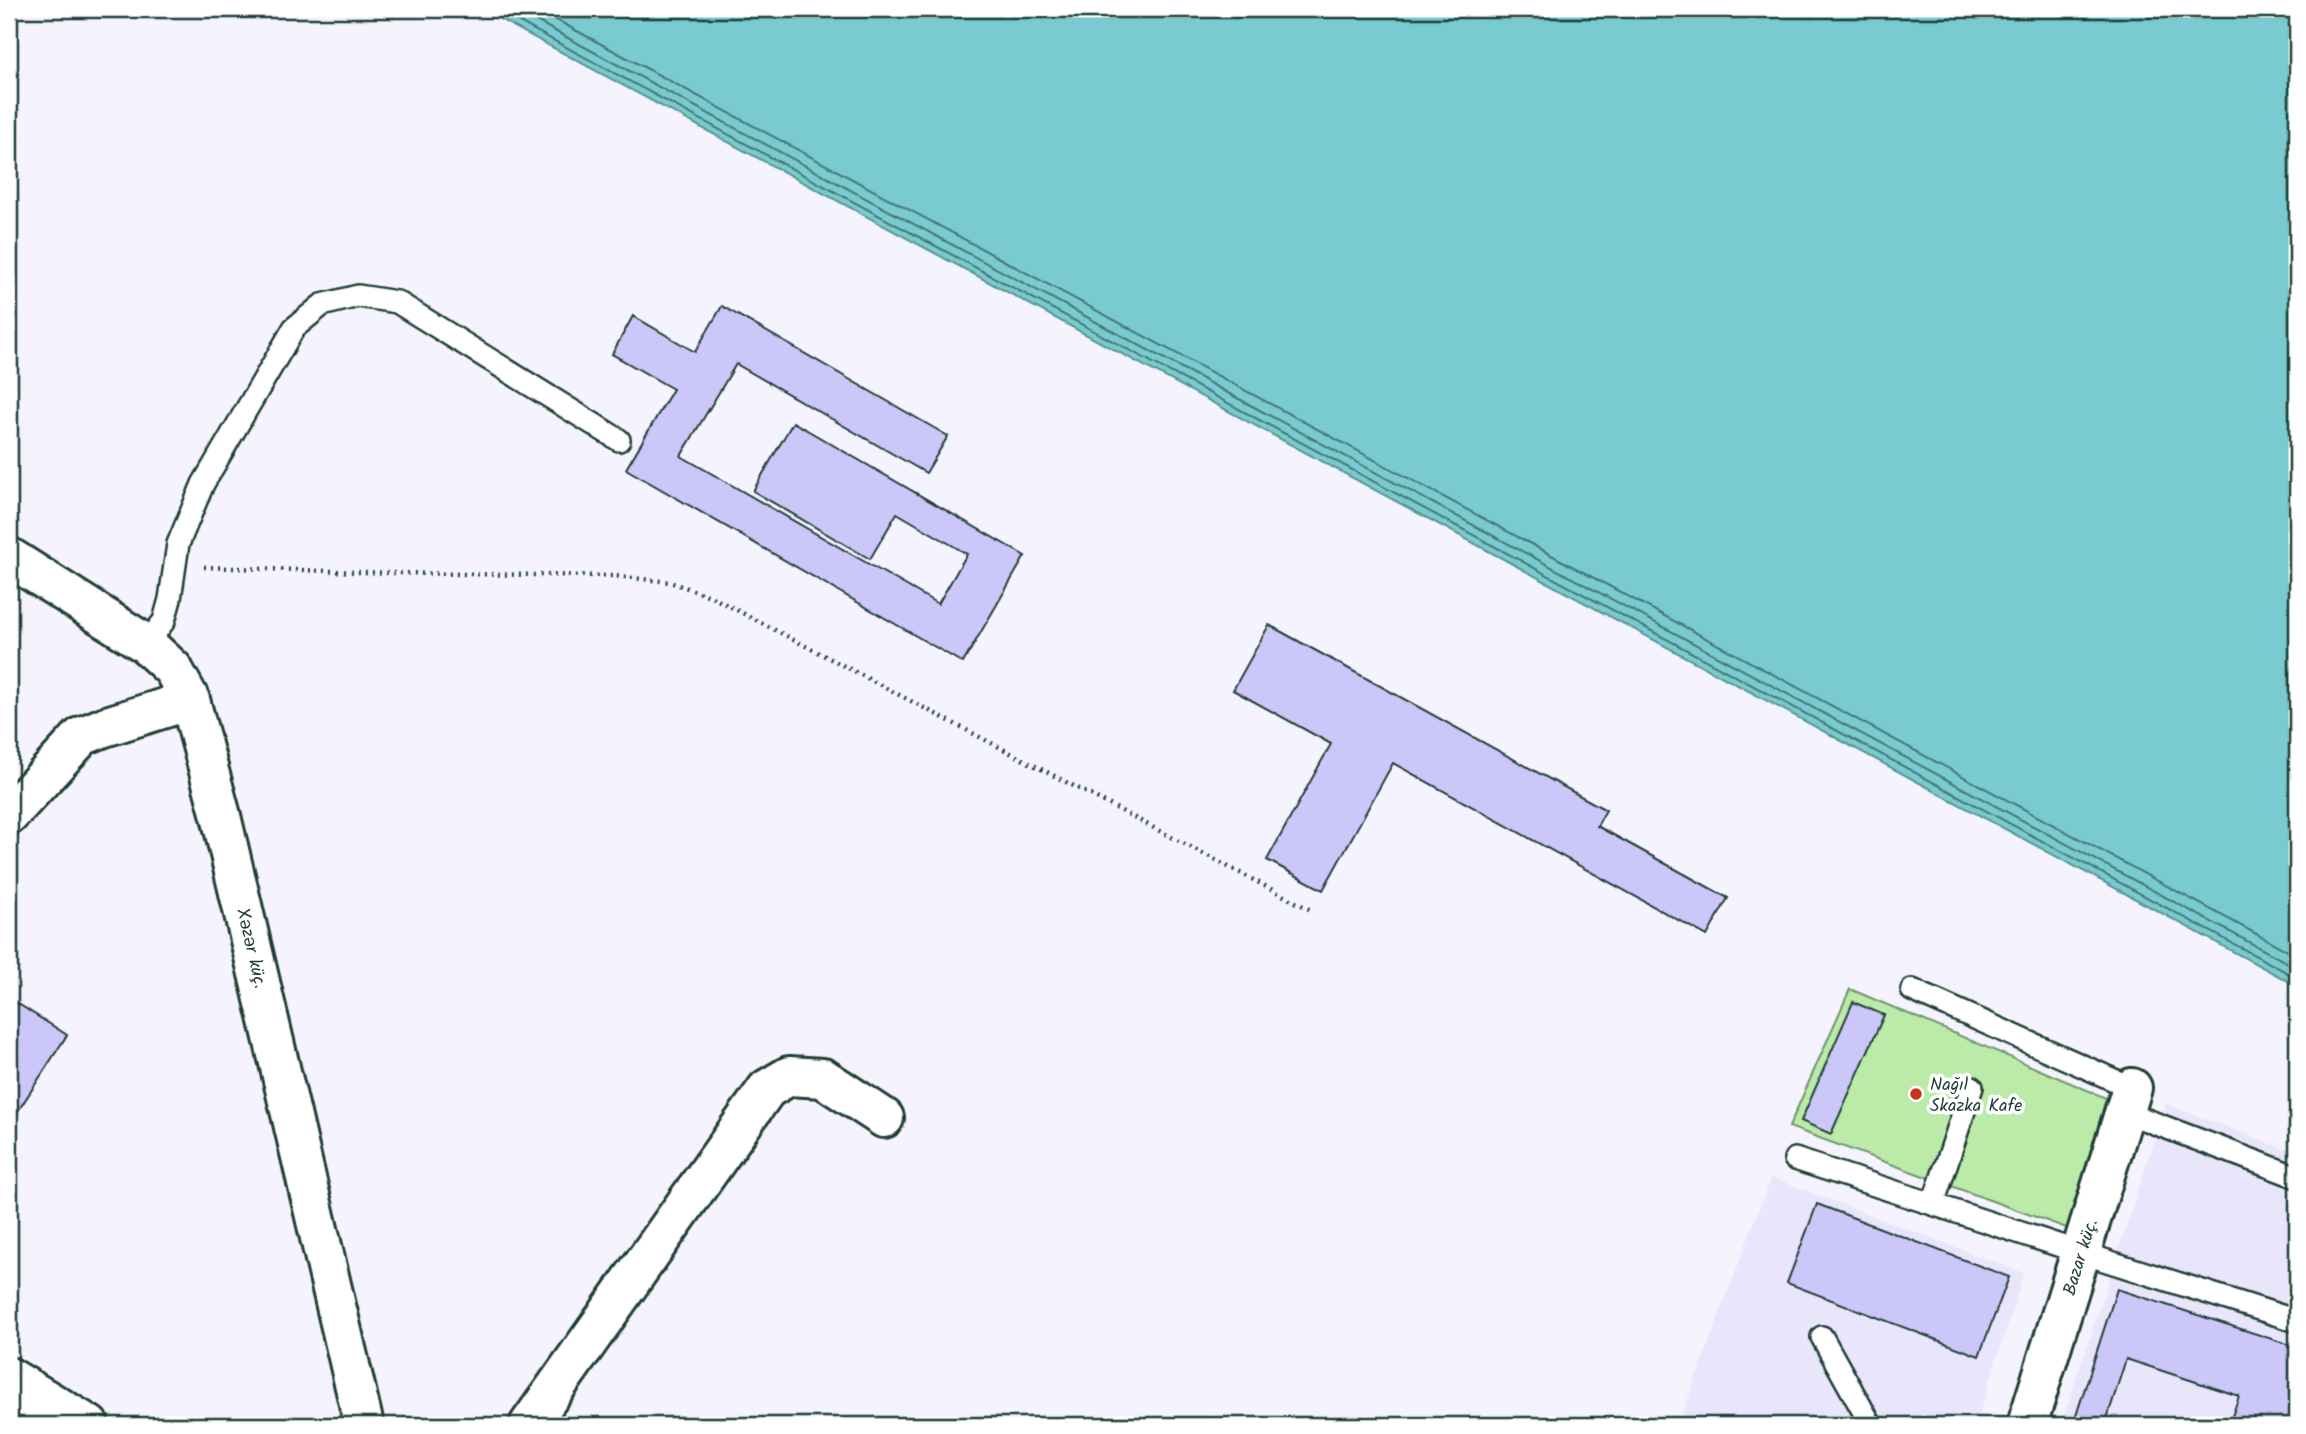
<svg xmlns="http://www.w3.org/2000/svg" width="2306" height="1434" font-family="Kalam,sans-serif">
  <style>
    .built { fill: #e9e6fc }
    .green { fill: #bceaa8; stroke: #6e946e; stroke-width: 2 }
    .water { fill: #7acbd0; stroke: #569292; stroke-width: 2 }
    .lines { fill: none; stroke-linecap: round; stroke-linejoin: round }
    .shore { stroke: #437672; stroke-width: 2 }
    .building { fill: #ccc7f9; stroke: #1f3d34; stroke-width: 2 }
    .service-casing { stroke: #1f3d34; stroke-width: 26 }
    .minor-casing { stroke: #1f3d34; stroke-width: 44 }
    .path { stroke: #1f3d34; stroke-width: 4.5; stroke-dasharray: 2 5; stroke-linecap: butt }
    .service { stroke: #fff; stroke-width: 21 }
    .minor { stroke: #fff; stroke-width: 38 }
    .poi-dot { fill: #c8321e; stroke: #fff; stroke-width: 2.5 }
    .labels { text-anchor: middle; stroke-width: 7; stroke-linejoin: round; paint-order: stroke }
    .street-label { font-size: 18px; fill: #1f3d34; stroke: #fff }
    .poi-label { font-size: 18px; fill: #1f3d34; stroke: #fff; text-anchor: start }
  </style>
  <rect width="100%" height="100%" fill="#f5f4fe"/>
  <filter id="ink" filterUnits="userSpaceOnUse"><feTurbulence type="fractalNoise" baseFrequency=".0143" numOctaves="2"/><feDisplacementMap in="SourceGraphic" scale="14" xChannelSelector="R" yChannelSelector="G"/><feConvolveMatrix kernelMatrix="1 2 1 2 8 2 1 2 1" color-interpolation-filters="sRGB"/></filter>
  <g filter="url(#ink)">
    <path class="built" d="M 2166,1104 L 2297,1153 L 2297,1425 L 2061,1425 Z
      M 1771,1177 L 2024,1273 L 1976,1425 L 1678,1425 Z"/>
    <path class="green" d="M 1850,989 L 2106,1098 L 2069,1229 L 1789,1127 Z"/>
    <path class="water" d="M 481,9 L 2297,9 L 2297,986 Z"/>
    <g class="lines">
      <path class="shore" d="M 495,9 L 2297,978
        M 514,9 L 2297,968
        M 536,9 L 2297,956"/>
    </g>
    <path class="building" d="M 722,306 L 948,436 L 926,473 L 736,364 L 681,456 L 938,604 L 967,554 L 897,513 L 870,559 L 753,491 L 793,422 L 1025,556 L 963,663 L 626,469 L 673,389 L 612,354 L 633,316 L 695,352 Z
      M 1269,625 L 1606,810 L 1597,826 L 1728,898 L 1707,936 L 1393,763 L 1323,890 L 1267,860 L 1331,744 L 1233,690 Z
      M 9,998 L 67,1035 L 9,1125 Z
      M 1853,1002 L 1884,1015 L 1831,1134 L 1801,1121 Z
      M 1817,1204 L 2009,1277 L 1979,1356 L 1787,1283 Z
      M 2117,1289 L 2297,1347 L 2297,1425 L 2229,1425 L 2239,1396 L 2126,1359 L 2105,1425 L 2073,1425 Z"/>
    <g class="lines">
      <defs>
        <path id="service" d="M 146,644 L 164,621 L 170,599 L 178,544 L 203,484 L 294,328 L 322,305 L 358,296 L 397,302 L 619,440
          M 1912,990 L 2132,1088
          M 2125,1112 L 2297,1177
          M 1795,1159 L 2082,1253 L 2297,1321
          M 1933,1204 L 1972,1087
          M 1822,1337 L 1871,1425"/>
        <path id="minor" d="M 9,557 L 146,644 L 173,669 L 190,700 L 221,816 L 364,1425
          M 9,815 L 82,736 L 104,727 L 190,700
          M 9,1377 L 89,1425
          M 9,1421 L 39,1396
          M 529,1425 L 767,1089 L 789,1076 L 823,1078 L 884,1118
          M 2027,1425 L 2132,1088"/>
      </defs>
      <use href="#service" class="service-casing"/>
      <use href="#minor" class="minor-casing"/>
      <path class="path" d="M 204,567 L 393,573 L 614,576 L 670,582 L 710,596 L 1311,910"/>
      <use href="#service" class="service"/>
      <use href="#minor" class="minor"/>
    </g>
  </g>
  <circle class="poi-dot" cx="1916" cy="1094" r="7"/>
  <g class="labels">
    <g class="street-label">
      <text transform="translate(252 948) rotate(77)" y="6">Xəzər küç.</text>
      <text transform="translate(2080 1257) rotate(-73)" y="6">Bazar küç.</text>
    </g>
    <g class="poi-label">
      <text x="1930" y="1090">Nağıl<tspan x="1930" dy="21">Skazka Kafe</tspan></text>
    </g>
  </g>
  <rect width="2306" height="1434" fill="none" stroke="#fff" stroke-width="35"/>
  <rect x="18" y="18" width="2271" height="1399" fill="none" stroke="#1f3d34" stroke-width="2.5" filter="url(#ink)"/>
</svg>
